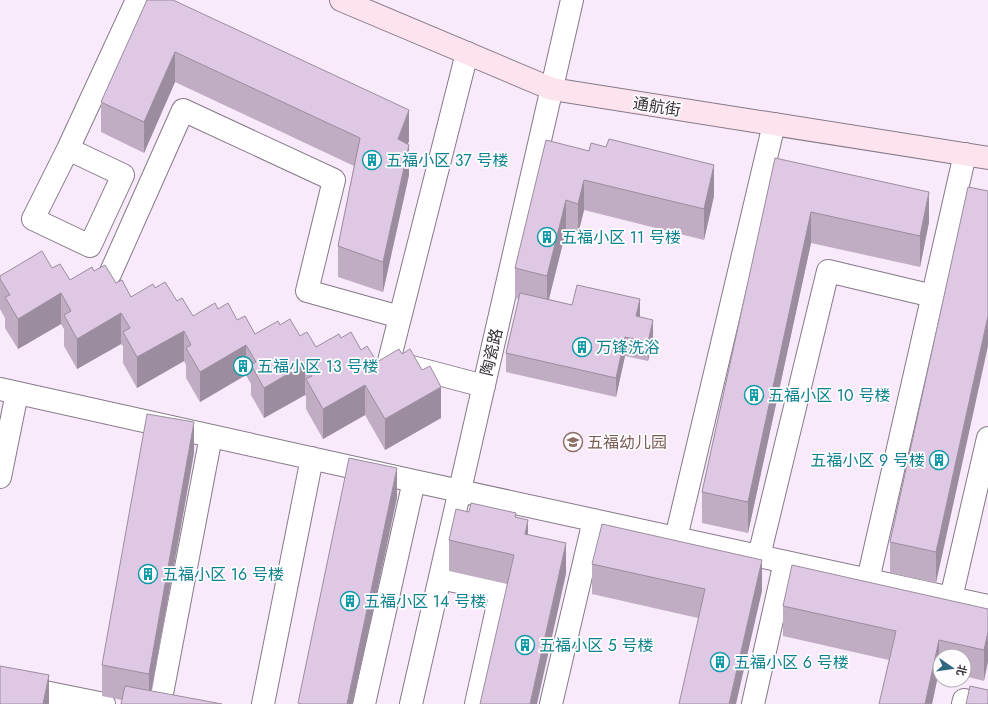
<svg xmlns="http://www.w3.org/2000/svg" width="988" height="704" font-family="Jost,'Noto Sans SC',sans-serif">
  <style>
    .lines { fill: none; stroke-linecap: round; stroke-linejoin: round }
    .street-casing { stroke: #857987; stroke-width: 24 }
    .secondary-casing { stroke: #857987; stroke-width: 24 }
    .street { stroke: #fff; stroke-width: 22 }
    .secondary { stroke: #fde3ee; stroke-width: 22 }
    .wall { fill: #c0acc3 }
    .shaded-wall { fill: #9c8c9f }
    .building { fill: #dfc8e3; stroke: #9c8c9f }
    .labels { text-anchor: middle; stroke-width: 3.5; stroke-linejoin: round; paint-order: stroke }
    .street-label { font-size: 16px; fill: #3a343b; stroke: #fffcff }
    .culture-label { font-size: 16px; fill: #0d838f; stroke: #fffcff; text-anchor: start }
    .education-label { font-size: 16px; fill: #785e54; stroke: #fffcff; text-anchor: start }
  </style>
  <rect width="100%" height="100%" fill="#f8eafa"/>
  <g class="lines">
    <defs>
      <path id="street" d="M 467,53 L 389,361 L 484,386
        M 68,149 L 123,175 L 90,246 L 33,219 L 68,149 L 137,0
        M 110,274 L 183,110 L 334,180 L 307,291 L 400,317
        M 0,389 L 414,481 L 988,606
        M 0,477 L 17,393
        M 676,538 L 774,124
        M 759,556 L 828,271 L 933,296
        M 440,578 L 501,591 L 476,704
        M 868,580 L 965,154
        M 951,598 L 988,438
        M 0,683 L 104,704
        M 160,704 L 211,436
        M 263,704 L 312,458
        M 364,704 L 414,481
        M 411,704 L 572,0
        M 551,704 L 594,520
        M 753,704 L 785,562
        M 963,704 L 964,700"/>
      <path id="secondary" d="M 341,0 L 552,89 L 988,158"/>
    </defs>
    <use href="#street" class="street-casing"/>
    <use href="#secondary" class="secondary-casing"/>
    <use href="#street" class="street"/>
    <use href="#secondary" class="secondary"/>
  </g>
  <path class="wall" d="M 147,0 L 409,141 L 408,144 L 409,175 L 383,292 L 338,277 L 338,246 L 354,166 L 175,82 L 144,153 L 101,132 L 101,102 Z
    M 589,151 L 714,196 L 704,240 L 584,210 L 578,234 L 566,231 L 549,299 L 572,305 L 640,317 L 653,339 L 648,361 L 625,356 L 616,397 L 506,372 L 506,353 L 519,299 L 515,298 L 515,268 Z
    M 775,158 L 929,222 L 920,267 L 811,243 L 748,533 L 702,523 L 702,492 Z
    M 968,187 L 936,583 L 890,573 L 890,542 Z
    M 52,268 L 70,280 L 94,271 L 116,283 L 131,297 L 155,288 L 177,301 L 193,316 L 218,309 L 237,320 L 255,334 L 280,325 L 300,336 L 316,347 L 341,338 L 361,350 L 377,362 L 441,418 L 385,450 L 365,415 L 323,439 L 306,409 L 306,397 L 305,395 L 264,418 L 251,395 L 251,384 L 246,375 L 200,402 L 186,378 L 186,365 L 184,361 L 137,388 L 123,363 L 123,346 L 121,344 L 77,369 L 64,346 L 64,329 L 61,324 L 18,349 L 5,328 L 5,318 L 0,309 L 0,276 Z
    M 194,453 L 152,691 L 122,700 L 102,696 L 102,665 Z
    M 469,512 L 516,517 L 528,534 L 566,574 L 507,584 L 449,571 L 449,540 Z
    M 592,564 L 762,591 L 698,618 L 592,594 Z
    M 783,606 L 988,609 L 984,681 L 964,676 L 964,656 L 940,656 L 940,671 L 939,671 L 932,704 L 879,704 L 889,660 L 783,636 Z"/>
  <path class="shaded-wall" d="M 175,52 L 175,82 L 144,153 L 144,122 Z
    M 409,110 L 409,141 L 398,169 L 398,139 Z
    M 409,145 L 409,175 L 383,292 L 383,262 Z
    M 714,165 L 714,196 L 704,240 L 704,209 Z
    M 584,180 L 584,210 L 578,234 L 578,204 Z
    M 929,192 L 929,222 L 920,267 L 920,236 Z
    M 566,200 L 566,231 L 547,306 L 547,276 Z
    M 811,212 L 811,243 L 748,533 L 748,502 Z
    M 61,293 L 61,324 L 18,349 L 18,319 Z
    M 640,299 L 640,318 L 636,316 Z
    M 121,313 L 121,344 L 77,369 L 77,339 Z
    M 988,316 L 988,346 L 936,583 L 936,552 Z
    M 653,320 L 653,339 L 648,361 L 648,342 Z
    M 184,331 L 184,361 L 137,388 L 137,357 Z
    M 625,337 L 625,356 L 616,397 L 616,378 Z
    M 246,345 L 246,375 L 200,402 L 200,372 Z
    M 305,364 L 305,395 L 264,418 L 264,388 Z
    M 365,385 L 365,415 L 323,439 L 323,409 Z
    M 441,387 L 441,418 L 385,450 L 385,419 Z
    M 194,422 L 194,453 L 149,704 L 149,674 Z
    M 397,468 L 397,498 L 353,704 L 347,704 Z
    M 528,520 L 528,550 L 525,534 Z
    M 566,543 L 566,574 L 537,704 L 530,704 Z
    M 762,560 L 762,591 L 736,704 L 729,704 Z
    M 988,632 L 988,662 L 984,681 L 984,650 Z
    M 939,640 L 939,671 L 932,704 L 925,704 Z
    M 49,675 L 49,704 L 43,704 Z"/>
  <path class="building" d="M 147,0 L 173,0 L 409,110 L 398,139 L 409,145 L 383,262 L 338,246 L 360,138 L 175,52 L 144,122 L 101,102 Z
    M 609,139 L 714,165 L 704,209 L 584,180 L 578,204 L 566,200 L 547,276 L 515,268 L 546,140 L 589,151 L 591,143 L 606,147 Z
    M 775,158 L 929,192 L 920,236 L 811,212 L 748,502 L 702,492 Z
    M 968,187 L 988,191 L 988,316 L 936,552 L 890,542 Z
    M 42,251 L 52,268 L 60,264 L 70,280 L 92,267 L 94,271 L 105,265 L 116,283 L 122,280 L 131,297 L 153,284 L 155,288 L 165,282 L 177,301 L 182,298 L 193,316 L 215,303 L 218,309 L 228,303 L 237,320 L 245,316 L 255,334 L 278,321 L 280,325 L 290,319 L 300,336 L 307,332 L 316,347 L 339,334 L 341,338 L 351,332 L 361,350 L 367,346 L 377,362 L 399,349 L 402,354 L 410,349 L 422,370 L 430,366 L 441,387 L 385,419 L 365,385 L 323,409 L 306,379 L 312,376 L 305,364 L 264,388 L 251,365 L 256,362 L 246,345 L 200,372 L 186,348 L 191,345 L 184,331 L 137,357 L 123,332 L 130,328 L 121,313 L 77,339 L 64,315 L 71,311 L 61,293 L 18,319 L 5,297 L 10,295 L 0,279 L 0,276 Z
    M 577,285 L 640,299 L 636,316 L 653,320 L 648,342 L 625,337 L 616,378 L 506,353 L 520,293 L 572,305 Z
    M 147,414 L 194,422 L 149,674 L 102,665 Z
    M 349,458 L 397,468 L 347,704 L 302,704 L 298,703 Z
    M 471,503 L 516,513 L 515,517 L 528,520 L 525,534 L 566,543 L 530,704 L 480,704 L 514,555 L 449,540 L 456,509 L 469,512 Z
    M 602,524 L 762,560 L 729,704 L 679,704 L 705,589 L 592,564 Z
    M 792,565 L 988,609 L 988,632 L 984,650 L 939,640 L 925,704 L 879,704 L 896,631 L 783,606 Z
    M 0,666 L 49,675 L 43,704 L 0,704 Z
    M 125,686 L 222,704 L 121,704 Z
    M 970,686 L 988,690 L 988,704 L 966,704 Z"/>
  <defs>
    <symbol id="building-ring" viewBox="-11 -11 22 22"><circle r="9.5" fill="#fffcff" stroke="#0f9aa8" stroke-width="1.5"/><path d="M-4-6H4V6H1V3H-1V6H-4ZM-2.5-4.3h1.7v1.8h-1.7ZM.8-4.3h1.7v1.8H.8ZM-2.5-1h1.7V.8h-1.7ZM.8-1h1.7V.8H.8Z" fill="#0f9aa8"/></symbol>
    <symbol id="school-ring" viewBox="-11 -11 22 22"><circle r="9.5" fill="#fffcff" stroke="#8d6e63" stroke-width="1.5"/><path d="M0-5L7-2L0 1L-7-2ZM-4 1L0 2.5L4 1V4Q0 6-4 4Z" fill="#8d6e63"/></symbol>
  </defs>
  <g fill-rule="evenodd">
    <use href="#building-ring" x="361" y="149" width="22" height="22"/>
    <use href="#building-ring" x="536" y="226" width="22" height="22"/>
    <use href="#building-ring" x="571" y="336" width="22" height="22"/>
    <use href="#building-ring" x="232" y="355" width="22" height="22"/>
    <use href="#building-ring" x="743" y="384" width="22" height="22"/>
    <use href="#school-ring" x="562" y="431" width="22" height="22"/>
    <use href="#building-ring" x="928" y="449" width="22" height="22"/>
    <use href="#building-ring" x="137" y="563" width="22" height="22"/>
    <use href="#building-ring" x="339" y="590" width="22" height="22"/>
    <use href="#building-ring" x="514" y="634" width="22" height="22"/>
    <use href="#building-ring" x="709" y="651" width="22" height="22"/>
  </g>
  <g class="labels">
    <g class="street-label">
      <text transform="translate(657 106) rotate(9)" y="6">通航街</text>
      <text transform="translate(491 352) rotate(-77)" y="6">陶瓷路</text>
    </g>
    <g class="culture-label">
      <text x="386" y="166">五福小区 37 号楼</text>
      <text x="561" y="243">五福小区 11 号楼</text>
      <text x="596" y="353">万锋洗浴</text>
      <text x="257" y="372">五福小区 13 号楼</text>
      <text x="768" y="401">五福小区 10 号楼</text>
      <text x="925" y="466" text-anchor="end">五福小区 9 号楼</text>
      <text x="162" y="580">五福小区 16 号楼</text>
      <text x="364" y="607">五福小区 14 号楼</text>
      <text x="539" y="651">五福小区 5 号楼</text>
      <text x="734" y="668">五福小区 6 号楼</text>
    </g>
    <g class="education-label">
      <text x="587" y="448">五福幼儿园</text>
    </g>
  </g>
  <g transform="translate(952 668) rotate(103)"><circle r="19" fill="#fffcff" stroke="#b0acb1"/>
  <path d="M0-3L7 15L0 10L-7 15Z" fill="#2d6880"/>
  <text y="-6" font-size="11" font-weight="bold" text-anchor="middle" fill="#3a343b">北</text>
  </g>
</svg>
